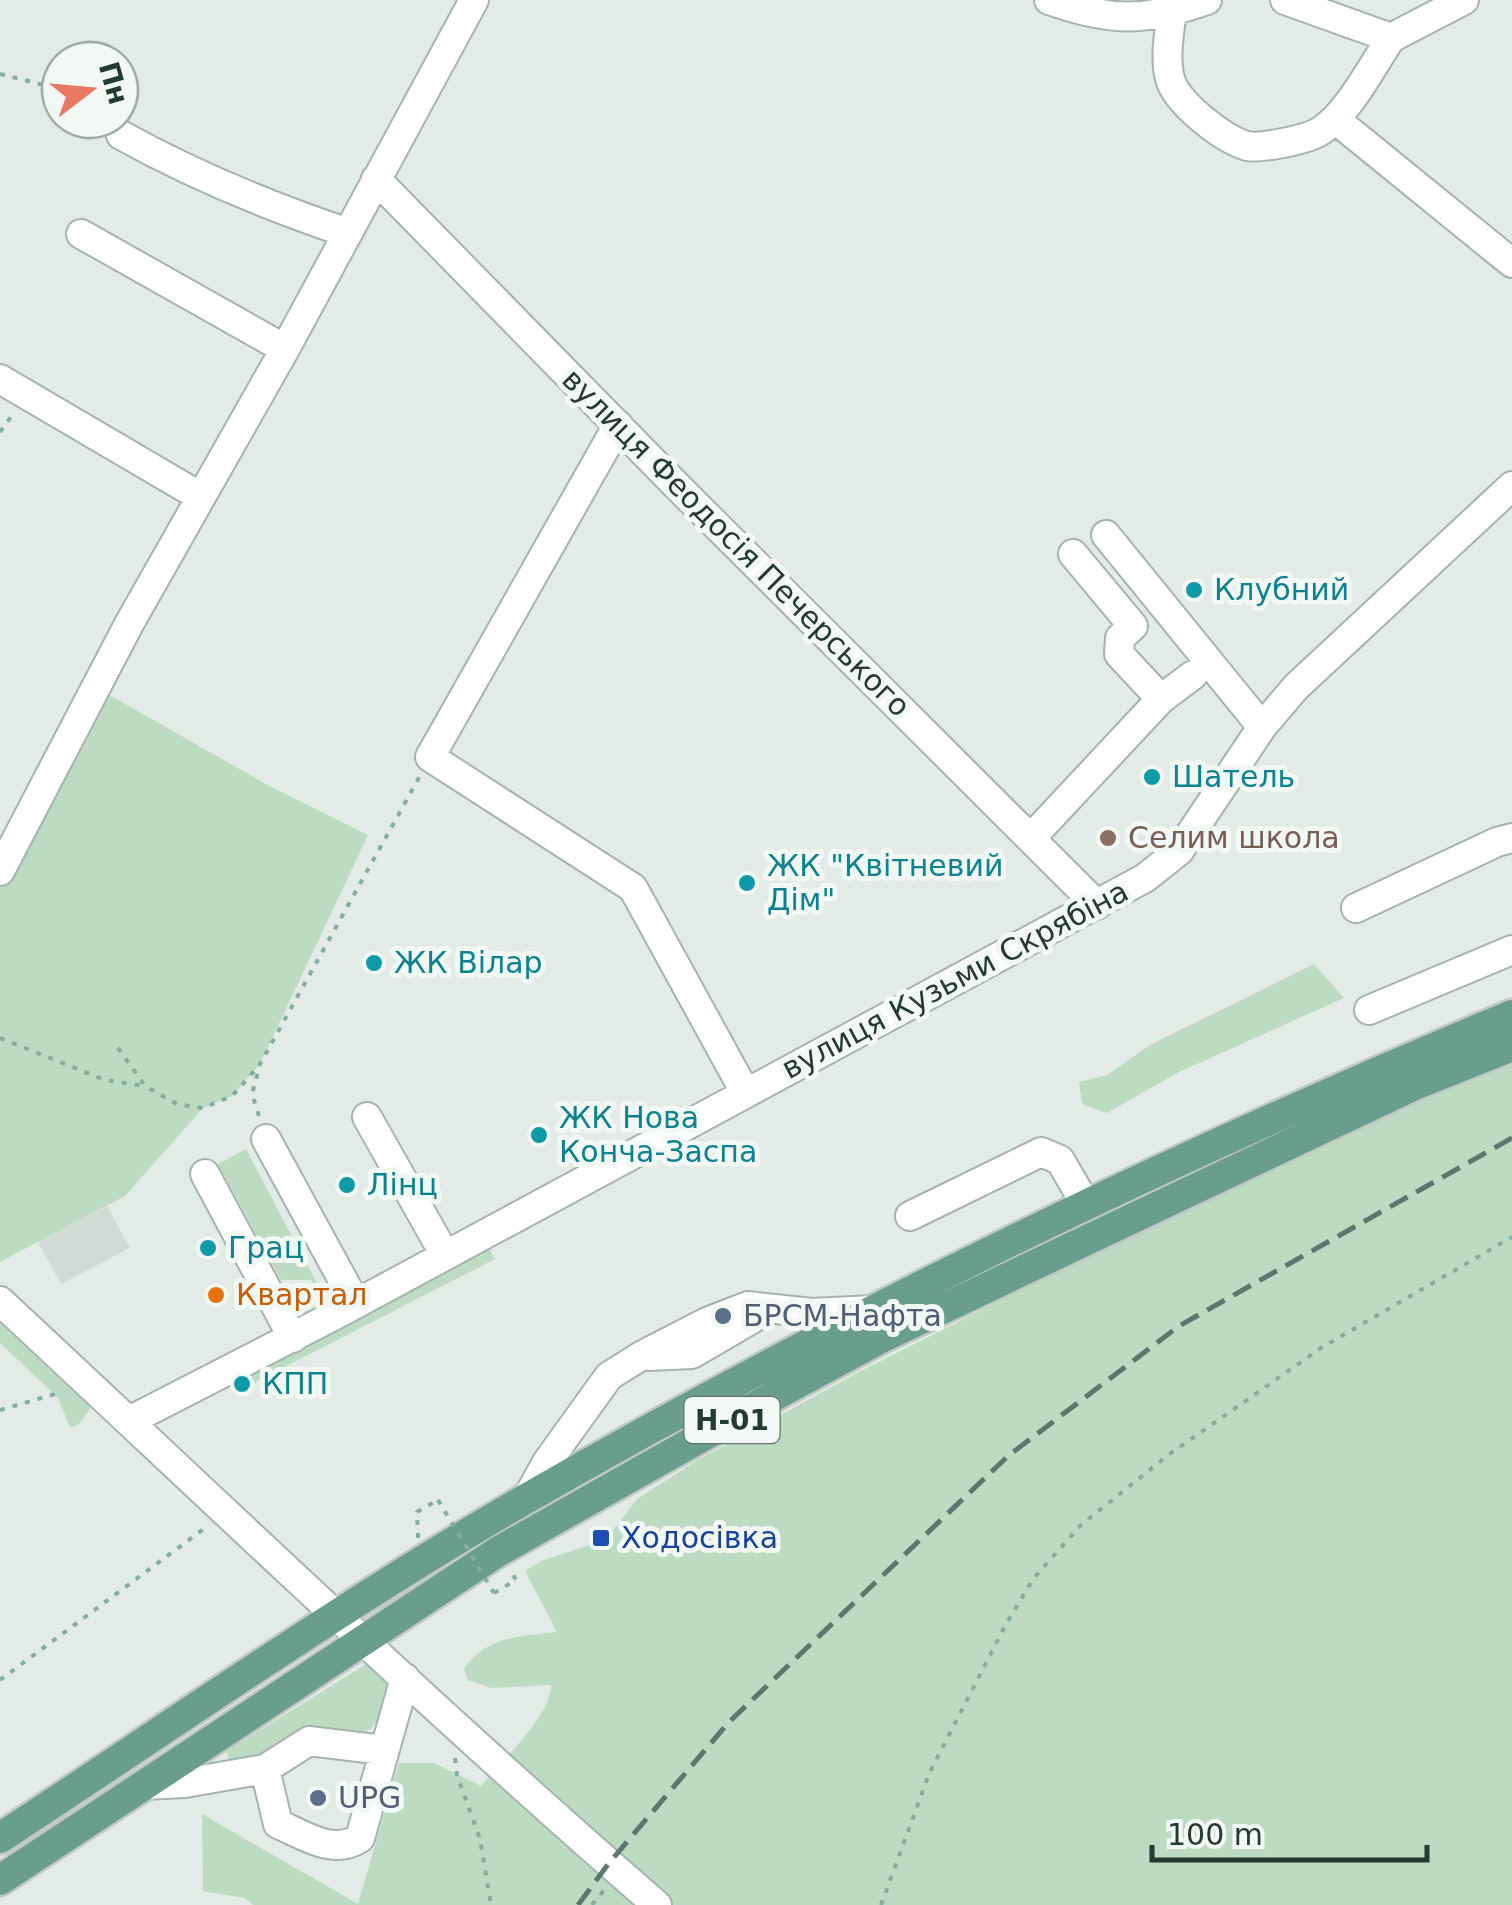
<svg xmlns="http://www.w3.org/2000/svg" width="1512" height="1905" font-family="'DejaVu Sans',sans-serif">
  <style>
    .built { fill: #d0dbd5 }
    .green { fill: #bcdbc2 }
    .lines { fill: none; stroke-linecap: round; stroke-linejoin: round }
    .minor-casing { stroke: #a5b3ad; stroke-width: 32 }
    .major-casing { stroke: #c1c8c6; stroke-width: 35 }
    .path { stroke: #84ad9d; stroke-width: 4; stroke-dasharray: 5 8; stroke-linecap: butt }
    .minor { stroke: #fff; stroke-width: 28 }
    .major { stroke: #699e8c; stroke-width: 30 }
    .rail { stroke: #5d766e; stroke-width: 5; stroke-dasharray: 20 10; stroke-linecap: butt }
    .path-bridge { stroke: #84ad9d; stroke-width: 4; stroke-dasharray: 5 8; stroke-linecap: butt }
    .culture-dot { fill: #0f9aa8; stroke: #f2f8f4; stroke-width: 4 }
    .education-dot { fill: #8d6e63; stroke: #f2f8f4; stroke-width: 4 }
    .food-dot { fill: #e8710a; stroke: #f2f8f4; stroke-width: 4 }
    .service-dot { fill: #5c6f8a; stroke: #f2f8f4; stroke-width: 4 }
    .transit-dot { fill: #1a4fb4; stroke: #f2f8f4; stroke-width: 4 }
    .labels { text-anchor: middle; stroke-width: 10; stroke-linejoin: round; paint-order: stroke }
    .shield { fill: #f2f8f4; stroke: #61746d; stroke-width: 2.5 }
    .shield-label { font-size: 28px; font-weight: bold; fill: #233b33 }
    .street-label { font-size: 30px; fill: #233b33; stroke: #f2f8f4 }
    .culture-label { font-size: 30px; fill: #0d838f; stroke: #f2f8f4; text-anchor: start }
    .education-label { font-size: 30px; fill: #785e54; stroke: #f2f8f4; text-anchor: start }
    .food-label { font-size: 30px; fill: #c56008; stroke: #f2f8f4; text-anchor: start }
    .service-label { font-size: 30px; fill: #4e5e75; stroke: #f2f8f4; text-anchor: start }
    .transit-label { font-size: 30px; fill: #164399; stroke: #f2f8f4; text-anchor: start }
  </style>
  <rect width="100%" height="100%" fill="#e2ebe6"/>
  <path class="built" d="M 107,1206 L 130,1248 L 61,1284 L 38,1242 Z"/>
  <path class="green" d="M 97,688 L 273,788 L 368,835 L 260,1064 L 232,1096 L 203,1108 L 125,1196 L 0,1262 L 0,871 Z
    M 1314,964 L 1344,998 L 1179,1072 L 1107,1113 L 1082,1104 L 1079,1082 L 1107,1075 L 1150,1045 Z
    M 1512,1063 L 1512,1905 L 253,1905 L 245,1898 L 203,1891 L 202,1814 L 358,1904 L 399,1763 L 434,1763 L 481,1786 C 501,1763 552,1714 551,1685 L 491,1688 L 468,1680 L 464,1669 C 485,1636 522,1636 557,1632 L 525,1571 L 541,1561 L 587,1546 L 615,1528 L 637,1499 L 696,1461 L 859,1372 L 1095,1253 L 1430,1096 Z
    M 246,1149 L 323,1295 L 319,1302 L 299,1313 L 297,1307 L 314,1296 L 316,1288 L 311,1280 L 281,1280 L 218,1164 Z
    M 486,1243 L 495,1259 L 253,1383 L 249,1375 Z
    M 0,1318 L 89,1401 L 90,1409 L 78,1425 L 70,1427 L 58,1398 L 0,1343 Z
    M 366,1664 L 389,1686 C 381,1716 376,1743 336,1733 C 325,1730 315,1726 303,1728 L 249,1760 L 229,1763 L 227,1751 Z"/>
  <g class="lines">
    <defs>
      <path id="minor" d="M 1049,0 C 1111,22 1145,22 1207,0
        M 1285,0 L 1391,38 L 1464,0
        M 1172,12 C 1169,33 1164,61 1171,82 C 1180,105 1223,139 1247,146 C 1260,149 1302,140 1315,134 C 1345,120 1372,66 1391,38
        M 1336,120 L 1512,263
        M 121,135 C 193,175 271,207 348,233
        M 376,179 L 676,485 L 1097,905
        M 81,234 L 285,349
        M 0,379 L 201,497
        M 618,425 L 430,757 L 633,888 L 745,1092
        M 1106,535 L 1262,727
        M 1073,554 L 1133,626 L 1120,638 L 1119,654 L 1161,699
        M 1031,838 L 1161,699 L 1193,675
        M 0,871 L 129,624 L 285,349 L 474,0
        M 1356,908 L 1497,842 L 1512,838
        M 1369,1010 L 1512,950
        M 367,1117 L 445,1255
        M 266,1139 L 356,1304
        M 205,1174 L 293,1338
        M 910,1216 L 1041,1152 L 1060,1160 L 1086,1205
        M 0,1301 C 218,1504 432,1710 657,1905
        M 649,1356 L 692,1354 L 752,1319
        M 129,1421 L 337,1314 L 1145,878 L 1179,851 L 1262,727 L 1296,687 L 1512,486
        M 526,1500 L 547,1462 L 609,1376 L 641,1356 L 707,1322 L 748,1306 L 812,1313 L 873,1310
        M 265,1769 L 309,1741 L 383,1750
        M 143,1785 L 185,1783 L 265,1769 L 278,1824 C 304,1835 333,1856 360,1838 L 405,1678"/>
      <path id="major" d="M 0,1838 C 174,1724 344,1604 524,1500 C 842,1317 1173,1156 1512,1015
        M 0,1880 L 499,1551 L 783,1391 L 881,1338 L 1089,1239 L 1417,1084 L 1512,1046"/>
    </defs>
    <use href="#minor" class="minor-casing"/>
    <use href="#major" class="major-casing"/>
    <path class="path" d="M 0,74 L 60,89
      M 0,432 L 13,414
      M 0,1038 L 105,1080 L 145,1086
      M 118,1048 L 145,1086 L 177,1104 L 203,1108 L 232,1096 L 257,1068
      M 259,1116 L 252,1094 L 260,1064 L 421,774
      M 0,1410 L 62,1392
      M 418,1538 L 417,1512 L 438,1500
      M 494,1593 L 516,1580 L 511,1571
      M 0,1680 L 209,1525
      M 455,1758 L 457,1775 L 480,1839 L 491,1905
      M 592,1905 L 605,1889
      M 881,1905 L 929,1774 L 1005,1626 L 1033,1579 L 1081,1525 L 1167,1456 L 1321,1348 L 1512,1237"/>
    <use href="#minor" class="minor"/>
    <use href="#major" class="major"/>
    <path class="rail" d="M 578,1905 L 609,1863 L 728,1723 L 1008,1456 L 1179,1326 L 1512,1138"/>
    <path class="path-bridge" d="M 438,1500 L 494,1593"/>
  </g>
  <g class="culture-dot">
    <circle cx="1194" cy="590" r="10"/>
    <circle cx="1152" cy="777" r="10"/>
    <circle cx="747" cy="883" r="10"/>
    <circle cx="374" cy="963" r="10"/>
    <circle cx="539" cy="1135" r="10"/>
    <circle cx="347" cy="1185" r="10"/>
    <circle cx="208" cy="1248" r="10"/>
    <circle cx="242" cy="1384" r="10"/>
  </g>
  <circle class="education-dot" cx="1108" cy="838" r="10"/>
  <circle class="food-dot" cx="216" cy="1295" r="10"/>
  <g class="service-dot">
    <circle cx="723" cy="1316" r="10"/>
    <circle cx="318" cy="1798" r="10"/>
  </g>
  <rect class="transit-dot" x="591" y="1528" width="20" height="20" rx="5"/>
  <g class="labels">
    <rect class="shield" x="684.5" y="1397" width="95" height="46" rx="8"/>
    <g class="shield-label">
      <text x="732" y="1430">Н-01</text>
    </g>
    <g class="street-label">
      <text transform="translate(736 543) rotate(45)" y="10">вулиця Феодосія Печерського</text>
      <text transform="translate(955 980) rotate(-28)" y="10">вулиця Кузьми Скрябіна</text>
    </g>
    <g class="culture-label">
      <text x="1214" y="600">Клубний</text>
      <text x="1172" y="787">Шатель</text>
      <text x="767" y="876">ЖК "Квітневий<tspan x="767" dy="34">Дім"</tspan></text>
      <text x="394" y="973">ЖК Вілар</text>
      <text x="559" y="1128">ЖК Нова<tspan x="559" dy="34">Конча-Заспа</tspan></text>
      <text x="367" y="1195">Лінц</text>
      <text x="228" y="1258">Грац</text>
      <text x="262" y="1394">КПП</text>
    </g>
    <g class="education-label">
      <text x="1128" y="848">Селим школа</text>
    </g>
    <g class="food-label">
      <text x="236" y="1305">Квартал</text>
    </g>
    <g class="service-label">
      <text x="743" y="1326">БРСМ-Нафта</text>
      <text x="338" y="1808">UPG</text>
    </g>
    <g class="transit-label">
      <text x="621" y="1548">Ходосівка</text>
    </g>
  </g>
  <g transform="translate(90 90) rotate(74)"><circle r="48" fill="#f2f8f4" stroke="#9faca7" stroke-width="2.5"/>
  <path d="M0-8L18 38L0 25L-18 38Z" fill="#e97962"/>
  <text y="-15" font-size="28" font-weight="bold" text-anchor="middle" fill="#233b33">Пн</text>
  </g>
  <path d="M1152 1845v15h275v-15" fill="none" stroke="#233b33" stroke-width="5"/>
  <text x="1167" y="1845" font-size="30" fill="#233b33" stroke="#f2f8f4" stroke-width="8" paint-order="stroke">100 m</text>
</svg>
